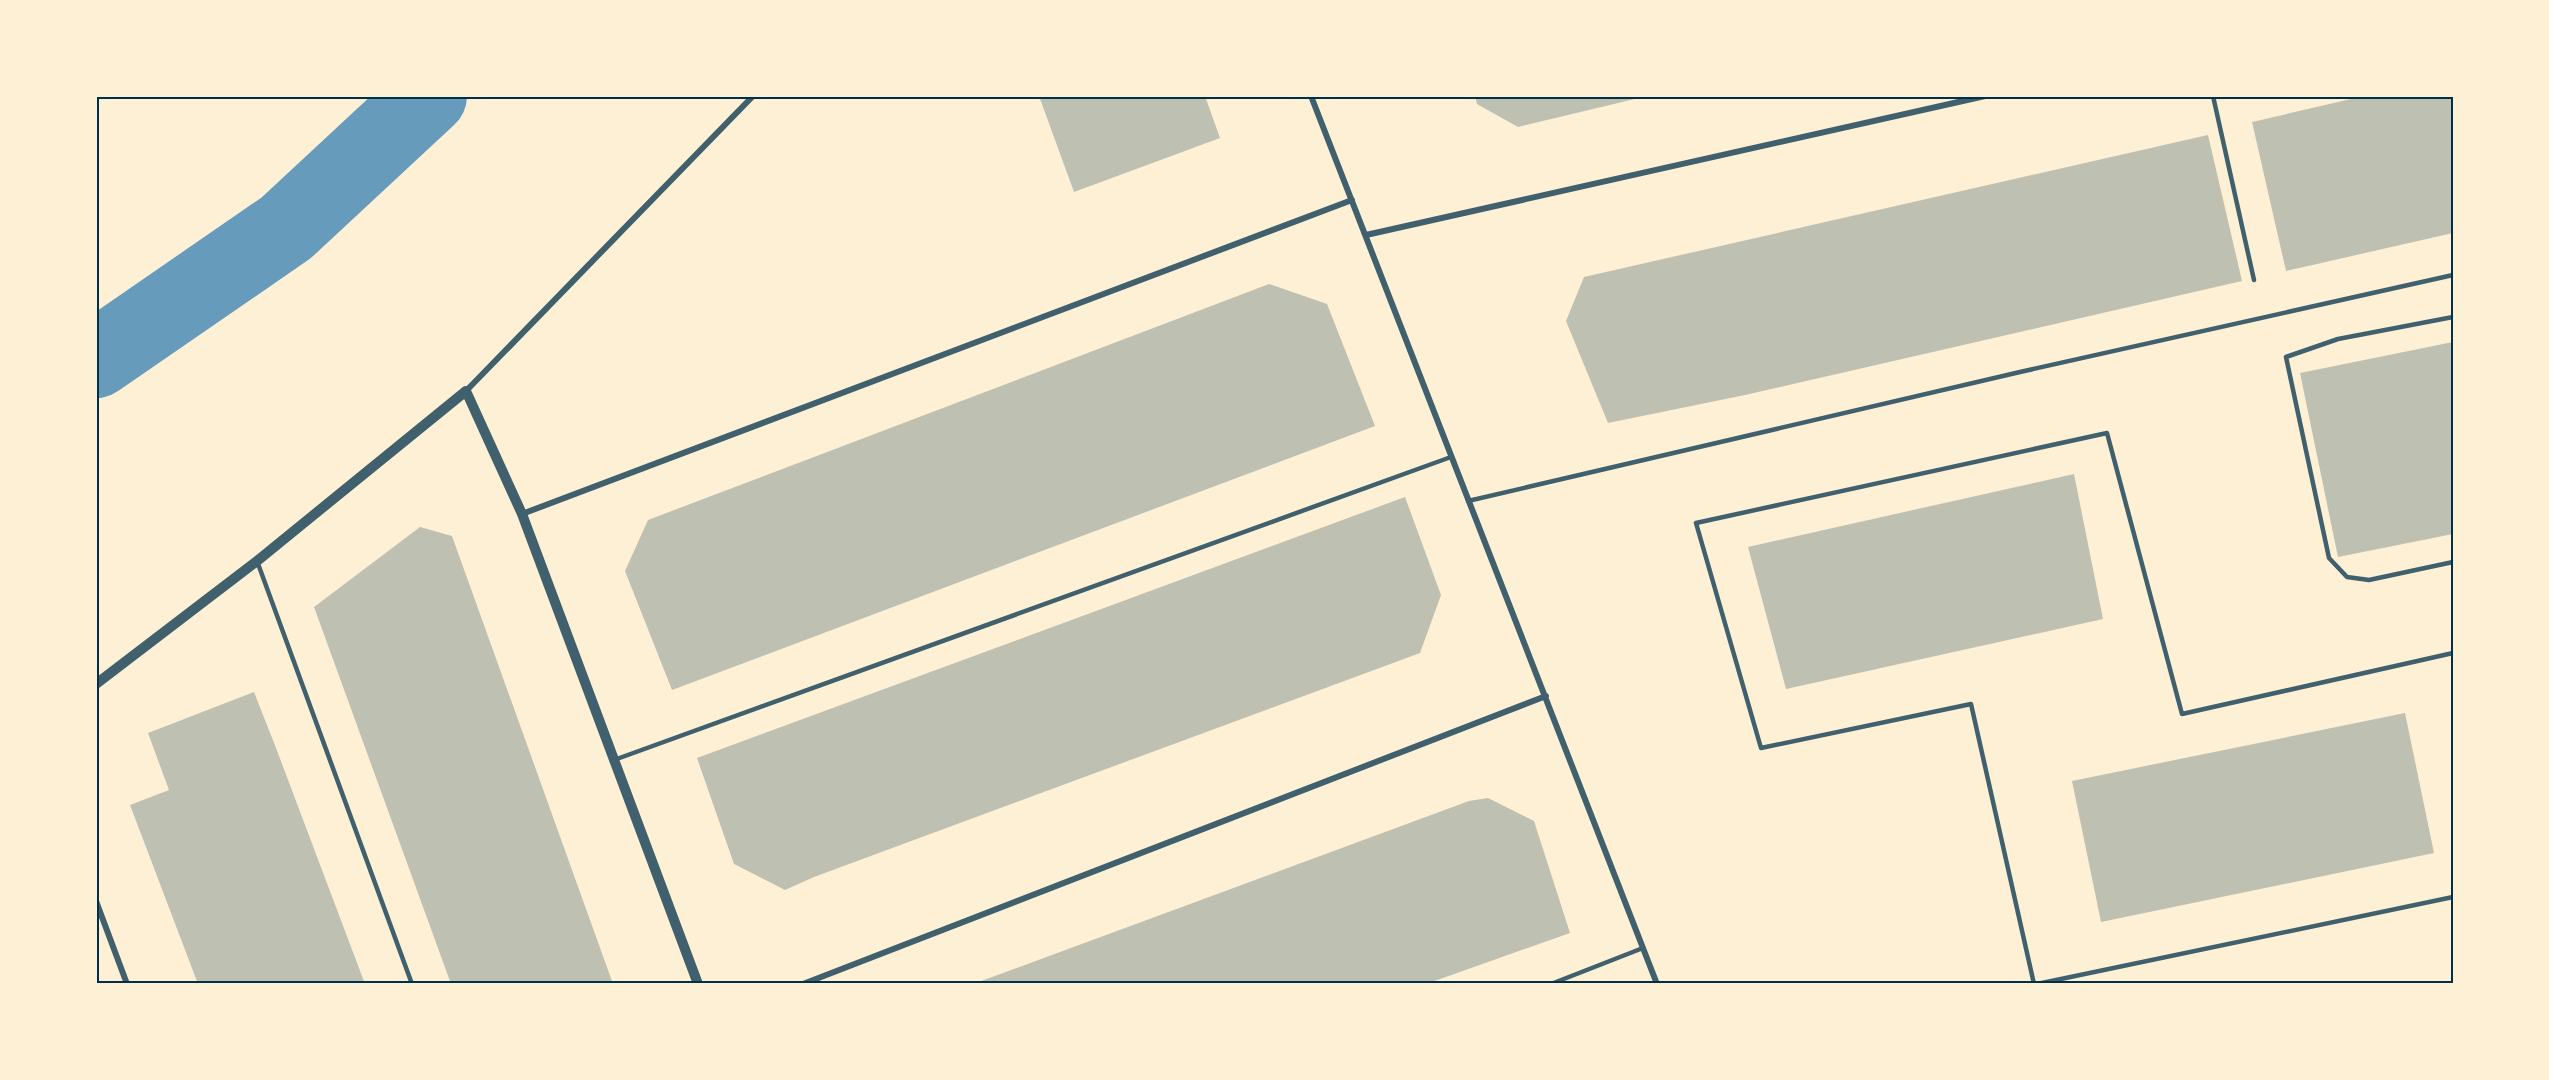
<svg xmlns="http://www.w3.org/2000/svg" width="2549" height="1080" font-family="Quicksand,sans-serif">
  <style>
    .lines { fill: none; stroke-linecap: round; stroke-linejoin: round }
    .river { stroke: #669bbc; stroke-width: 78 }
    .building { fill: #bec0b2 }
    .service { stroke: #3f606c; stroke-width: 4.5 }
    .minor { stroke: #3f606c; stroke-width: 6 }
    .tertiary { stroke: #3f606c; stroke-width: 10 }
    .neatline { fill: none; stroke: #003049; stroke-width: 2 }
  </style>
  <rect width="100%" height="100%" fill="#fdf0d5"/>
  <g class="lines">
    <path class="river" d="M 96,359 L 286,228 L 428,96"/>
  </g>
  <path class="building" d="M 1039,96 L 1205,96 L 1220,138 L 1074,192 Z
    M 1475,96 L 1643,96 L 1643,97 L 1518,127 L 1477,104 Z
    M 2364,96 L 2453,96 L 2453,233 L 2286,271 L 2252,122 Z
    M 2208,135 L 2242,281 L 1745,395 L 1608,423 L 1566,321 L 1584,277 Z
    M 1269,284 L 1327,304 L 1375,426 L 672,690 L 625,571 L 648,520 Z
    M 2453,342 L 2453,534 L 2338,557 L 2300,373 Z
    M 2074,474 L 2103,619 L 1786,689 L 1748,547 Z
    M 1405,497 L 1441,595 L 1420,653 L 814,877 L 785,890 L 734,864 L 697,758 Z
    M 420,527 L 452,536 L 613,984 L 451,984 L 314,607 Z
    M 254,692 L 276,748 L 365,984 L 198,984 L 130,805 L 169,790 L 148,733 Z
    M 2405,713 L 2434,853 L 2101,922 L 2072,781 Z
    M 1488,798 L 1534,821 L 1570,933 L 1426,984 L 973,984 L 1469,801 Z"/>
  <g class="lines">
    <path class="service" d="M 2213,96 L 2254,280
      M 2453,317 L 2338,339 L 2286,357 L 2329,558 L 2347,577 L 2369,580 L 2453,562
      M 1468,501 L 2020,372 L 2453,275
      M 257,561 L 412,984
      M 614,760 L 1451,457
      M 1551,984 L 1643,948
      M 2034,984 L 1971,704 L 1761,748 L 1696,523 L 2107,433 L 2182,714 L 2453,653
      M 2037,984 L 2453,897"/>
    <path class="minor" d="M 1311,96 L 1657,984
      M 1366,235 L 1985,96
      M 466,391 L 753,96
      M 522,514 L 1352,200
      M 96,901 L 127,984
      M 803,984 L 1546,696"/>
    <path class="tertiary" d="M 96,684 L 257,561 L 466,391 L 522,514 L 698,984"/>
  </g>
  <rect width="2549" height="1080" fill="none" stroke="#fdf0d5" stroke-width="195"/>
  <rect x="98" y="98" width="2354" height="884" class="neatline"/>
</svg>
